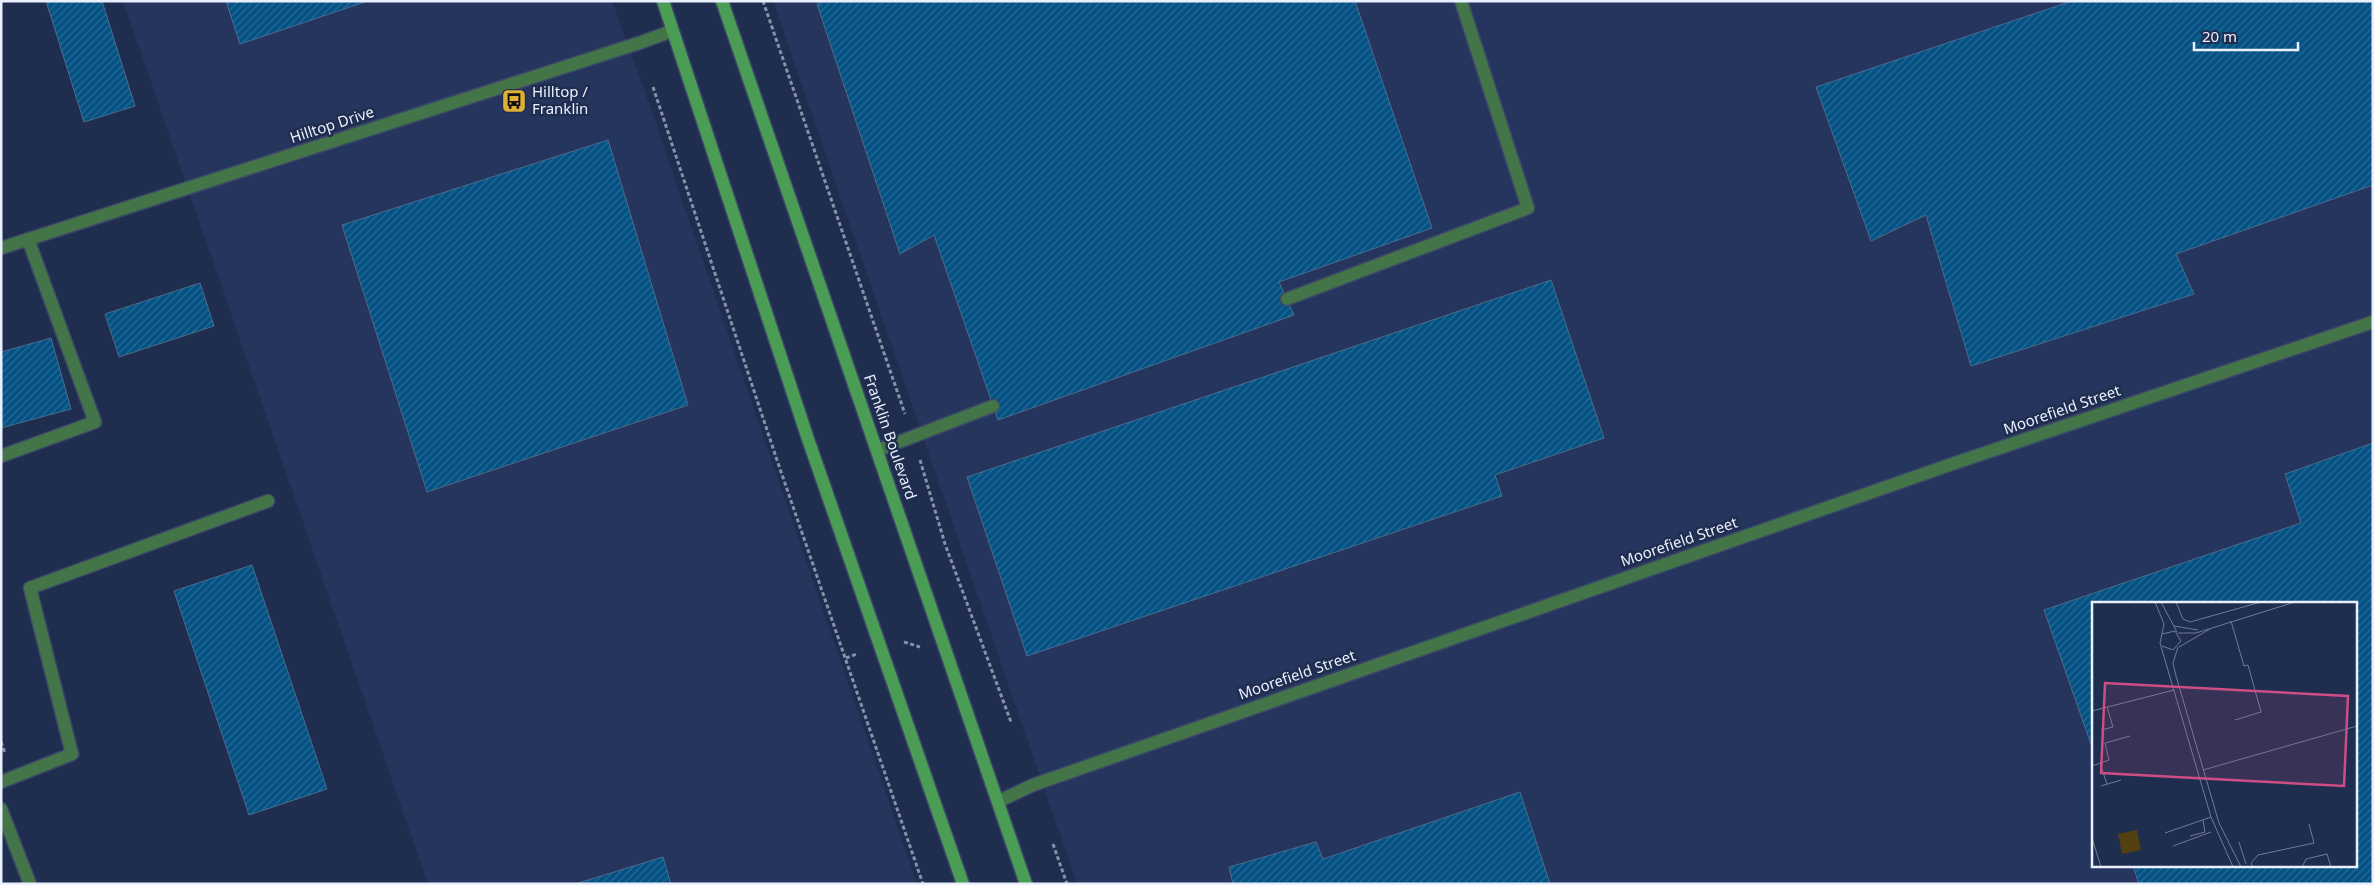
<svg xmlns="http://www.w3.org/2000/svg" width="2374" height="885" font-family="'Noto Sans',sans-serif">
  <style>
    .built { fill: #25355e; fill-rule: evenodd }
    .building { fill: url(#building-hatch); stroke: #4a6d8d }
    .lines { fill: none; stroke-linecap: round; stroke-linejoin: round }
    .service-casing { stroke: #3b4868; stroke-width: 15 }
    .minor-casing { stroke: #3b4868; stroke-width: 15 }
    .secondary-casing { stroke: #3b4868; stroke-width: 15 }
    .path { stroke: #8791a9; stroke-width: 3; stroke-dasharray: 4 2.5; stroke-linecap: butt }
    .service { stroke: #447549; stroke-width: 12 }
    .minor { stroke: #447549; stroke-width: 12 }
    .secondary { stroke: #4b9c55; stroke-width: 12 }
    .labels { text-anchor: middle; stroke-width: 5; stroke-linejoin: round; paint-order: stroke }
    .poi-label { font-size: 15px; fill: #eaf0fe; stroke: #1f2d4f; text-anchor: start }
    .street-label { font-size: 15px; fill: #eaf0fe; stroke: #1f2d4f }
    .inset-road { fill: none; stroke: #707b95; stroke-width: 1 }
    .view { fill: #cc4e84; fill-opacity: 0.15; stroke: #cc4e84; stroke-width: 2.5 }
    .inset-edge { fill: none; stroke: #eaf0fe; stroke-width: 2.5 }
  </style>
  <defs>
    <pattern id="building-hatch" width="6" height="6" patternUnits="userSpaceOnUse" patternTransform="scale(1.25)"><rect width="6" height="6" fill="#045184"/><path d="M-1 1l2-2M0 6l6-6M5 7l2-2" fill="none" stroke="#296a96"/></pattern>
  </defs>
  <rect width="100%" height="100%" fill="#1f2d4f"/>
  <path class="built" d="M 123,1 L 612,1 L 644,89 L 917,884 L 428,884 Z
    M 773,1 L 2373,1 L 2373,884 L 1077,884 ZM 2093,604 L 2355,604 L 2355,866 L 2093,866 Z"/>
  <path class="building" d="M 46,1 L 102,1 L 135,106 L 84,122 Z
    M 226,1 L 368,1 L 240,44 Z
    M 824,1 L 1355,1 L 1432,228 L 1279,282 L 1294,315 L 998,420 L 934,235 L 900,254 L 817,4 Z
    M 2072,1 L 2373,1 L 2373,185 L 2176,254 L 2194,294 L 1971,366 L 1926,215 L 1871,241 L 1816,87 Z
    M 608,140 L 688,405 L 427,492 L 342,225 Z
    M 1551,280 L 1604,438 L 1495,475 L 1502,496 L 1027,656 L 967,477 Z
    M 200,283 L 214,326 L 119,357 L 105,314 Z
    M 51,338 L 71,409 L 1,428 L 1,352 Z
    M 2373,443 L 2373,884 L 2139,884 L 2133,866 L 2355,866 L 2355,604 L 2093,604 L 2093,750 L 2044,610 L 2301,523 L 2285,474 Z
    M 252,565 L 327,789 L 249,815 L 174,591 Z
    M 1520,792 L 1550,884 L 1233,884 L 1229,867 L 1316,842 L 1323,859 Z
    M 663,857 L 671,884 L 575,884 Z"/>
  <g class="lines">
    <defs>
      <path id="service" d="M 1287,299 L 1528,208 L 1461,1
        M 878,450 L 993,406
        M 1,456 L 95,422 L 28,239
        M 72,754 L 30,588 L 268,501
        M 1,809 L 30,884"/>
      <path id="minor" d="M 1,248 L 639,43 L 672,31
        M 1,782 L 72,754
        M 999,801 L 1033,785 L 1955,463 L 2373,322"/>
      <path id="secondary" d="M 663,1 L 808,439 L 963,884
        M 722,1 L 1026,884"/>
    </defs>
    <use href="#service" class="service-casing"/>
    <use href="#minor" class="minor-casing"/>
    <use href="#secondary" class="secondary-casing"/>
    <path class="path" d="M 763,1 L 905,414
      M 653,87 L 778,463 L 923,884
      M 920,460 L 945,544 L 1011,722
      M 904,642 L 920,647
      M 846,658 L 857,654
      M 1,742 L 5,753
      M 1053,844 L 1067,884"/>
    <use href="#service" class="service"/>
    <use href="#minor" class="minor"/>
    <use href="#secondary" class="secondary"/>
  </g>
  <defs>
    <symbol id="bus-square" viewBox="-11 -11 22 22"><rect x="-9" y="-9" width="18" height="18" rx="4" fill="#e0b034" stroke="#1f2d4f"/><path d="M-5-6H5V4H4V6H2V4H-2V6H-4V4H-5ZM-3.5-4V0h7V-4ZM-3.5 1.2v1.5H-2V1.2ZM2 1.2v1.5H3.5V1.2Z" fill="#111"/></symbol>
  </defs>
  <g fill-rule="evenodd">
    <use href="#bus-square" x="500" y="87" width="28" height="28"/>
  </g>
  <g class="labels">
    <g class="poi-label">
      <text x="532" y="97">Hilltop /<tspan x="532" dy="17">Franklin</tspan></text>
    </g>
    <g class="street-label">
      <text transform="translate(332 125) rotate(-18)" y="5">Hilltop Drive</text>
      <text transform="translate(2062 410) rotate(-19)" y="5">Moorefield Street</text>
      <text transform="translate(890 437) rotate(71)" y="5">Franklin Boulevard</text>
      <text transform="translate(1679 542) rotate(-19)" y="5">Moorefield Street</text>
      <text transform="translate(1297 675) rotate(-19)" y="5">Moorefield Street</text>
    </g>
  </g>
  <g transform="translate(2092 602)">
    <rect width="265" height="265" fill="#1f2d4f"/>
    <path d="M 45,228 L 49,248 L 30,252 L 26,232 Z" fill="#534112"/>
    <path class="inset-road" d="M 63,0 L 72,22 L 68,41 L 119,215 L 141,265M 69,0 L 85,30M 84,0 L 91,17 L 98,20 L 169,0M 139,19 L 152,64 L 156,63 L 169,110 L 143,118M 82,24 L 106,28M 86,31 L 104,31 L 203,0M 70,44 L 81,48 L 89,39 L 83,29 L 70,32M 86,45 L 81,61 L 84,74 L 127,221 L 149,265M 87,45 L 118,27M 0,109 L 82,88M 9,128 L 21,125 L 15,105M 8,161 L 15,182M 0,164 L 17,158 L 13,141 L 38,134M 111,168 L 265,124M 9,184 L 29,178M 73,231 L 119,215M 98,234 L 113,230 L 111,218M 0,236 L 9,265M 147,240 L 154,262M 81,244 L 119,230M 161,265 L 159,261 L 166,253 L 222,241 L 217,222M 210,265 L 214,257 L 235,252 L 239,265"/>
    <path class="view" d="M 13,81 L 256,94 L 252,184 L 9,171 Z"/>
    <rect width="265" height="265" class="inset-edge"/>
  </g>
  <rect width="2374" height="885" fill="none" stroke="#eaf0fe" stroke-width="5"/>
  <path d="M2194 42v8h104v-8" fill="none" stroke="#eaf0fe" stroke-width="2.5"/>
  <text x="2202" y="42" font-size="15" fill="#eaf0fe" stroke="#1f2d4f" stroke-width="4" paint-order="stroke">20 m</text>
</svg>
